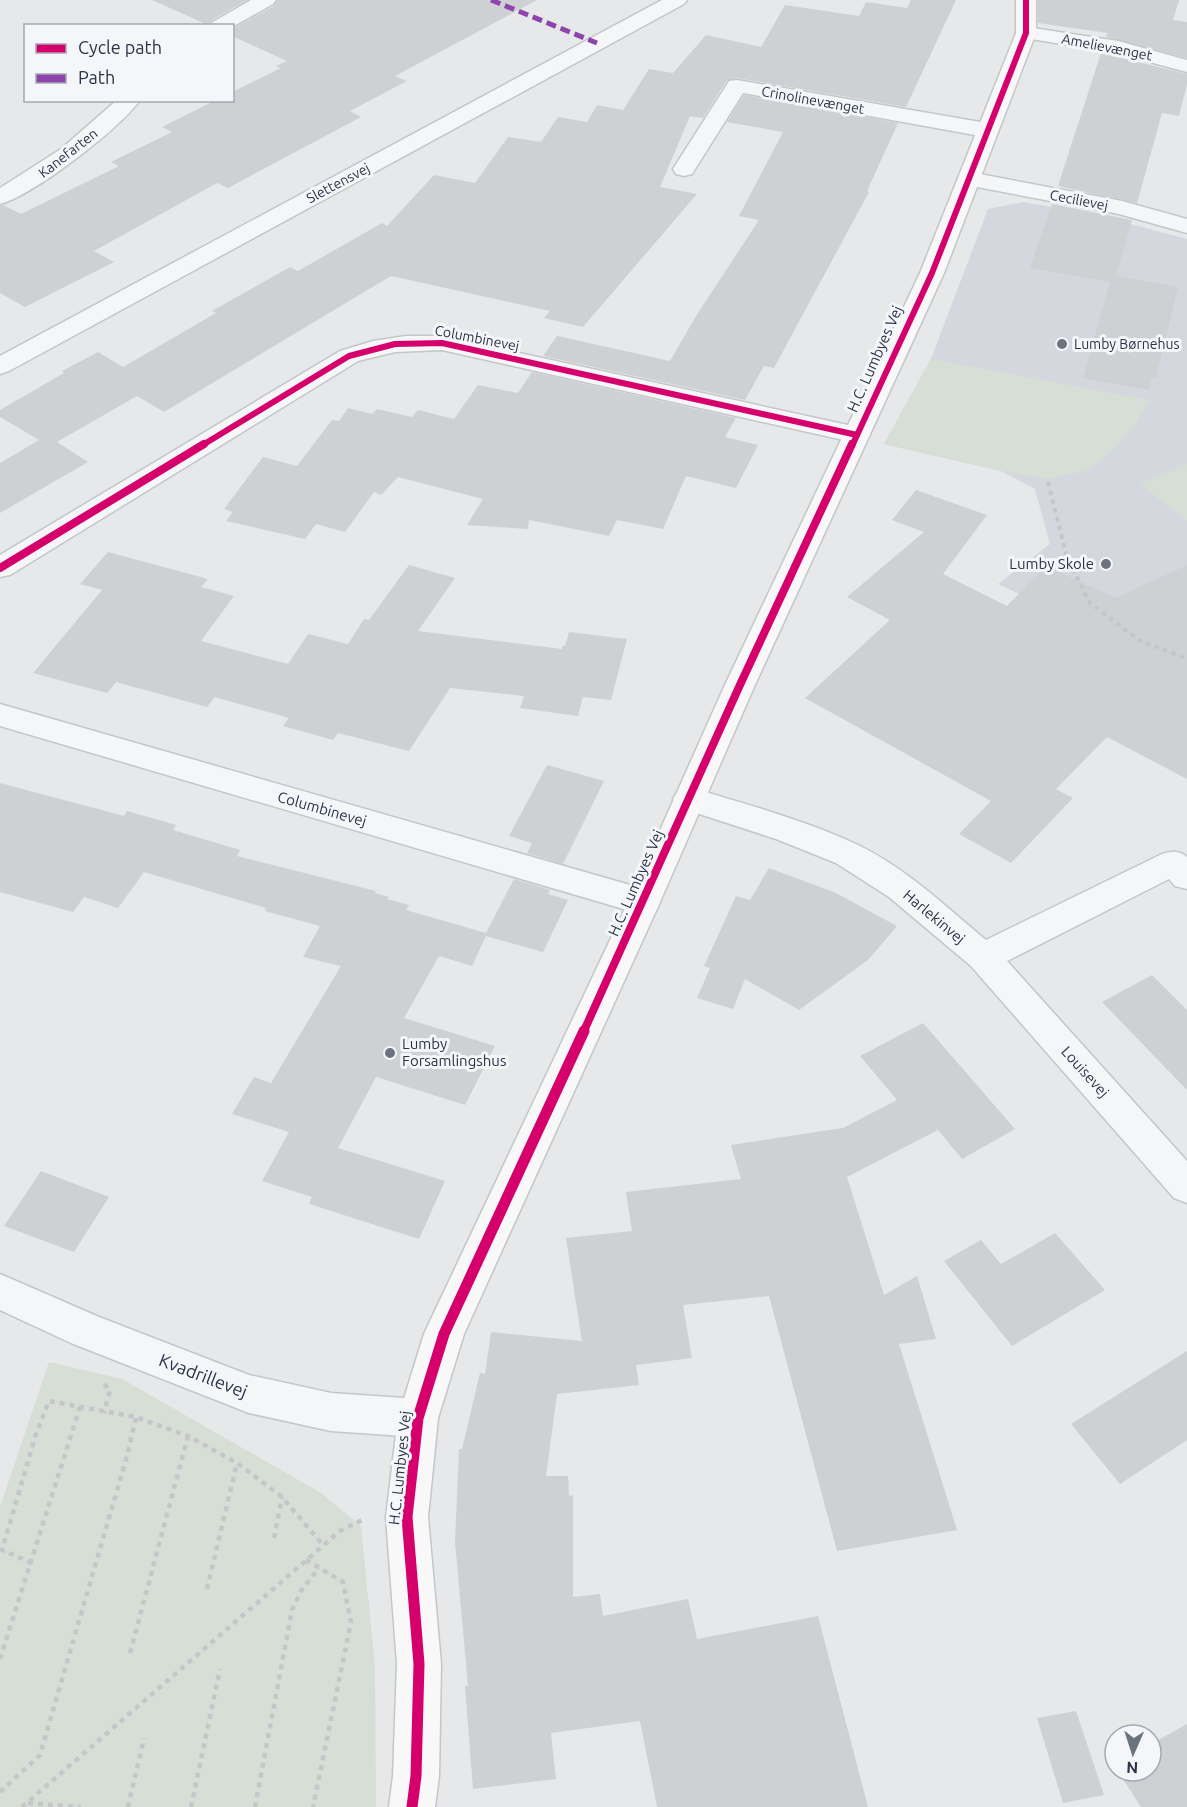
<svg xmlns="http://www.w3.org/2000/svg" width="1187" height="1807" font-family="Ubuntu,sans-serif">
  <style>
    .built { fill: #d4d7dd }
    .green { fill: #d6ded6 }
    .building { fill: #ced0d3 }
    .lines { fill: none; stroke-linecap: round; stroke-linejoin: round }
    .street-casing { stroke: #c4c6c8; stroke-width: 3 }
    .secondary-casing { stroke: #c4c6c8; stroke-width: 3 }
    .path-far1 { stroke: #c5c6ca; stroke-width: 4; stroke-dasharray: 4.5 4.5; stroke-linecap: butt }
    .path { stroke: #c5c6ca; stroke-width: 4.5; stroke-dasharray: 5 5; stroke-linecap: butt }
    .street { fill: #f5f6f7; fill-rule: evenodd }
    .secondary { fill: #f8f8f8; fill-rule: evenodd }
    .quiet { stroke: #8e44ad; stroke-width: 5; stroke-dasharray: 10 5; stroke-linecap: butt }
    .cycleway-far2-casing { stroke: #f4f6f9; stroke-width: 8 }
    .cycleway-far1-casing { stroke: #f4f6f9; stroke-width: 12 }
    .cycleway-casing { stroke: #f4f6f9; stroke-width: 15 }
    .cycleway-far2 { stroke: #d6006c; stroke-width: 6 }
    .cycleway-far1 { stroke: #d6006c; stroke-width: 8 }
    .cycleway { stroke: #d6006c; stroke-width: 11 }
    .poi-dot { fill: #6c737f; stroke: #f4f6f9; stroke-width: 2 }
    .labels { text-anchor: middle; stroke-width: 6; stroke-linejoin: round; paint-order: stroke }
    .far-street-label { font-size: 14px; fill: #2b3445; stroke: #f4f6f9 }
    .far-poi-label { font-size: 14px; fill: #2b3445; stroke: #f4f6f9; text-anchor: start }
    .street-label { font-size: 15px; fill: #2b3445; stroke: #f4f6f9 }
    .poi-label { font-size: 15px; fill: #2b3445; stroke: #f4f6f9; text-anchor: end }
    .near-street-label { font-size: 18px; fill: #2b3445; stroke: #f4f6f9 }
  </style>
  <rect width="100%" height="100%" fill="#e6e8ea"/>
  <path class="built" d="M 1023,202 L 1093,214 L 1187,239 L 1187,671 L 998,584 L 1050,544 L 1035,489 L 1001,471 L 884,444 L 931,359 L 988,209 Z"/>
  <path class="green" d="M 931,359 L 1149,400 L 1137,422 L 1113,450 L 1089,470 L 1049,479 L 1001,471 L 884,444 Z
    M 1187,464 L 1187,521 L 1140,484 Z
    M 49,1362 L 122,1379 L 321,1493 L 361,1526 L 375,1667 L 376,1807 L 0,1807 L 0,1507 Z"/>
  <path class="building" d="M 152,0 L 247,0 L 212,20 L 208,25 Z
    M 278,0 L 537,0 L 395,76 L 407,81 L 350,111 L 361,117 L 228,188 L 217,183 L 94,251 L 114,262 L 25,307 L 0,293 L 0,206 L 3,205 L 21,214 L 119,166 L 111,162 L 172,132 L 162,127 L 216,100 L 232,100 L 232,92 L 281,68 L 276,66 L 287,61 L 232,36 L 232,29 L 274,6 Z
    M 911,0 L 956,0 L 906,107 L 737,78 L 727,80 L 703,118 L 690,116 L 660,187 L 697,194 L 583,327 L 544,318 L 550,311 L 391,276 L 164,412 L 137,396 L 57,442 L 88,462 L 0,513 L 0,463 L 39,440 L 0,417 L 0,410 L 64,373 L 62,371 L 98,352 L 123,367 L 216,313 L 212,311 L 290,267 L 298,271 L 382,223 L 387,226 L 434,175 L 475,183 L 508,137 L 541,142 L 558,117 L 587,122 L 597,105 L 623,110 L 649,69 L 673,73 L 706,35 L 761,47 L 785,5 L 859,16 L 866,2 L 907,8 Z
    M 1038,0 L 1179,0 L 1173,20 L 1187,22 L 1187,58 L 1106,37 L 1108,33 L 1038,23 Z
    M 1101,53 L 1187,74 L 1187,84 L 1179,116 L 1162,113 L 1137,203 L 1058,186 Z
    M 744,95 L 898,123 L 867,191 L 869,192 L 774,368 L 764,366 L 745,400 L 543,356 L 557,336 L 670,361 L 696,316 L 759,220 L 739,216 L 783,132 L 727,122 Z
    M 1052,204 L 1132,220 L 1116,276 L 1178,287 L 1156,378 L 1152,377 L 1149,390 L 1083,378 L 1110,282 L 1030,268 Z
    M 532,372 L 736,418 L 725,437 L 758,445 L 736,488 L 686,476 L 663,529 L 617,520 L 609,536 L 529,520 L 528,529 L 467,525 L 483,499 L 398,477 L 381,495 L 374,492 L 345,532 L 316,524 L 305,539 L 226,521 L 233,512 L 224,509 L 263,457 L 297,466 L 332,420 L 339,421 L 348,408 L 372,414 L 377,409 L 412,417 L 418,410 L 454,419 L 478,385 L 518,393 Z
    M 916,490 L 987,515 L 943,574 L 1007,606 L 1046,566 L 1116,598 L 1187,565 L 1187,779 L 1107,737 L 1056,789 L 1073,798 L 1011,863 L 959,834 L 991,801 L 805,698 L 890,620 L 847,597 L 924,532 L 892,520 Z
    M 108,552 L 208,579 L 201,587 L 234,596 L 201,641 L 288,664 L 308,634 L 348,644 L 364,619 L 369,620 L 409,565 L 455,578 L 418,631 L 562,649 L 562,646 L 565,646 L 569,632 L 627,639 L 611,700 L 583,697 L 578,716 L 520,708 L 524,696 L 450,688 L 409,751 L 338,733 L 333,740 L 283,726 L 289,718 L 215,697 L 207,707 L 116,682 L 107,693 L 33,673 L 102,590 L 80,584 Z
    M 547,765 L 604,781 L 563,864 L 527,853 L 532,843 L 509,836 Z
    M 0,783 L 124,816 L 127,811 L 176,825 L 173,830 L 240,850 L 237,856 L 376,891 L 375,893 L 389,897 L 387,899 L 409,905 L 406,910 L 486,933 L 514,879 L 550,890 L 548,894 L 568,900 L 543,952 L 486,936 L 472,966 L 439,956 L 404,1018 L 495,1046 L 465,1105 L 376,1077 L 338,1148 L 445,1181 L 419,1239 L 309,1204 L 312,1197 L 262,1181 L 289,1132 L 232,1114 L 254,1077 L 271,1083 L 341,966 L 303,957 L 320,926 L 265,911 L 266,908 L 144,872 L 118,908 L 84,897 L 73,912 L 0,892 Z
    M 769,868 L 836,893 L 897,926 L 868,960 L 799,1010 L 745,979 L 733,1009 L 697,998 L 710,968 L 704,966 L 736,896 L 750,900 Z
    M 1152,975 L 1187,1010 L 1187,1090 L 1102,1002 Z
    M 923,1023 L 1015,1129 L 962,1159 L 938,1130 L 847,1177 L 884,1295 L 917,1276 L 936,1339 L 899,1344 L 957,1530 L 837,1551 L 769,1296 L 683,1305 L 692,1358 L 636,1365 L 639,1385 L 557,1394 L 546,1476 L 568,1476 L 569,1496 L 573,1495 L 573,1597 L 600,1594 L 603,1616 L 688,1599 L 697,1639 L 818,1616 L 868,1807 L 657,1807 L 640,1721 L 551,1733 L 556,1779 L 473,1789 L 465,1686 L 468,1686 L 455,1542 L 459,1449 L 462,1449 L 480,1373 L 485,1374 L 491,1332 L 582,1341 L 566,1238 L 632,1231 L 626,1192 L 741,1179 L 731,1145 L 843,1128 L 897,1100 L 860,1056 Z
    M 41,1171 L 109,1197 L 74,1252 L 4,1226 Z
    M 1055,1233 L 1105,1290 L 1012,1346 L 944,1261 L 981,1240 L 1001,1264 Z
    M 1187,1351 L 1187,1440 L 1120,1484 L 1071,1424 Z
    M 1076,1711 L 1104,1795 L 1063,1803 L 1037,1718 Z
    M 1187,1724 L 1187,1807 L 1141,1807 L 1118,1771 L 1151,1771 L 1151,1744 Z"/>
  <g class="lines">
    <defs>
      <path id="street" d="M 251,0 L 276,0 L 273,4 L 232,27 L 232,26 L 210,26 L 213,22 Z
        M 662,0 L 687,0 L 684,4 L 9,371 L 0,374 L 0,356 Z
        M 1026,27 L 1118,41 L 1187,60 L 1187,72 L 1116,53 L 1019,37 L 1016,33 L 1019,29 Z
        M 737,80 L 986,123 L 994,125 L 997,130 L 994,135 L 986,137 L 743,93 L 692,174 L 684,176 L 676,174 L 673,169 L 726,86 L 729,81 Z
        M 117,100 L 140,100 C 121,128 32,196 0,204 L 0,188 L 61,149 Z
        M 969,172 L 1122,201 L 1187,219 L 1187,233 L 1119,214 L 961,184 L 958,179 L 961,174 Z
        M 406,336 L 442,336 L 857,427 L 866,429 L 870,435 L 866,441 L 857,443 L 442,350 L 395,352 L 358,361 L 10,575 L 0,577 L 0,555 L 340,351 L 373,341 Z
        M 0,704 L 644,889 L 656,893 L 660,902 L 656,911 L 644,915 L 0,726 Z
        M 689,787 C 745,804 805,820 858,845 C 906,868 946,907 986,940 L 1162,854 C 1171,851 1179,850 1187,857 L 1187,889 L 1175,886 L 1169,879 L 1007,961 L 1187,1161 L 1187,1203 L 1174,1198 L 971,966 L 889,897 L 836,863 L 776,839 L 678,807 L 673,799 L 678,791 Z
        M 0,1274 L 99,1317 L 249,1375 L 331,1393 L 418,1399 L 432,1405 L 438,1418 L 432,1431 L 418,1437 L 331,1431 L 249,1413 L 71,1343 L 0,1310 Z"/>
      <path id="secondary" d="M 1016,0 L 1036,0 L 1036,33 L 944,273 L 754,687 L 660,902 L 464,1334 L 438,1418 L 428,1517 L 441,1664 L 439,1776 L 435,1807 L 389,1807 L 393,1776 L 397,1664 L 386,1517 L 398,1418 L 424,1334 L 628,902 L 724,687 L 920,273 L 1016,33 Z"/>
    </defs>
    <use href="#street" class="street-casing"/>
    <use href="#secondary" class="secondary-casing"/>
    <path class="path-far1" d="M 1048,482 L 1066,554 L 1089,602 L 1139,640 L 1187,659"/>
    <path class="path" d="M 104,1384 L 110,1390 L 104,1413
      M 274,1538 L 282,1497
      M 306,1560 L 343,1582 L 351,1622 L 313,1807
      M 32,1563 L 2,1550 L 36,1434 L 49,1401 L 136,1417 L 188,1436 L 237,1463 L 282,1497 L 323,1545
      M 207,1589 L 237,1463
      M 130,1653 L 188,1436
      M 0,1659 L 80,1407
      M 0,1792 L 40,1755 L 127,1456 L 136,1417
      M 28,1803 L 81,1807
      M 22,1807 L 340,1531 L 362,1520
      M 128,1807 L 144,1738
      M 191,1807 L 220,1669
      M 255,1807 L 292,1610 L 301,1591 L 319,1568"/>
    <use href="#street" class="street"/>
    <use href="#secondary" class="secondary"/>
    <path class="quiet" d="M 491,0 L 597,43"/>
    <defs>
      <path id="cycleway-far2" d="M 201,446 L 349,356 L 395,344 L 442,343 L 857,435
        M 852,446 L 932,273 L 1026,33 L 1026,0"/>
      <path id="cycleway-far1" d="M 0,568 L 204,444
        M 583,1033 L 739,687 L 852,444"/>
      <path id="cycleway" d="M 412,1807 L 416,1776 L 419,1664 L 407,1517 L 418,1418 L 444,1334 L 584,1031"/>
    </defs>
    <use href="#cycleway-far2" class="cycleway-far2-casing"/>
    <use href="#cycleway-far1" class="cycleway-far1-casing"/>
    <use href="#cycleway" class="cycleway-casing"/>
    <use href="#cycleway-far2" class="cycleway-far2"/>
    <use href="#cycleway-far1" class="cycleway-far1"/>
    <use href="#cycleway" class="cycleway"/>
  </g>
  <g class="poi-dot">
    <circle cx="1062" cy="344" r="6"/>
    <circle cx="1106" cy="564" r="6"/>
    <circle cx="390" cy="1053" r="6"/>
  </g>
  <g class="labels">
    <g class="far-street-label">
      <text transform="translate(1107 47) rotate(11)" y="5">Amelievænget</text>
      <text transform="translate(813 100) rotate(10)" y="5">Crinolinevænget</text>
      <text transform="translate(68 153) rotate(-38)" y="5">Kanefarten</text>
      <text transform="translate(338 183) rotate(-28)" y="5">Slettensvej</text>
      <text transform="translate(1079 200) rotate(11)" y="5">Cecilievej</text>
      <text transform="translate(477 338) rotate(11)" y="5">Columbinevej</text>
    </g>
    <g class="far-poi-label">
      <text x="1074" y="349">Lumby Børnehus</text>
    </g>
    <g class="street-label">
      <text transform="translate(875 359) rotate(-66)" y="5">H.C. Lumbyes Vej</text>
      <text transform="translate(322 809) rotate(16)" y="5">Columbinevej</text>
      <text transform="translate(636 883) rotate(-66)" y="5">H.C. Lumbyes Vej</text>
      <text transform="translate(934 917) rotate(40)" y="5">Harlekinvej</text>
      <text transform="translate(1085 1072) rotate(48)" y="5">Louisevej</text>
      <text transform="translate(400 1468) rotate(-84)" y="5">H.C. Lumbyes Vej</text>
    </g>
    <g class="poi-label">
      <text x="1094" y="569">Lumby Skole</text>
      <text x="402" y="1049" text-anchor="start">Lumby<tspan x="402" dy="17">Forsamlingshus</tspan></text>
    </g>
    <g class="near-street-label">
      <text transform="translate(203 1376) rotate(21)" y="6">Kvadrillevej</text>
    </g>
  </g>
  <rect x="24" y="24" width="210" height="78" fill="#f4f6f9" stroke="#a4a8b1" stroke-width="1.5"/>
  <rect x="36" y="44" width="30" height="9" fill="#d6006c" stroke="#a4a8b1" stroke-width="1.5"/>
  <text x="78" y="54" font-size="18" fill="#2b3445">Cycle path</text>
  <rect x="36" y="74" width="30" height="9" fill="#8e44ad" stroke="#a4a8b1" stroke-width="1.5"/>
  <text x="78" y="84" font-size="18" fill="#2b3445">Path</text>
  <g transform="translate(1133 1753) rotate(183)"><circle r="28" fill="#f4f6f9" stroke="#a4a8b1" stroke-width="1.5"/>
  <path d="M0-4.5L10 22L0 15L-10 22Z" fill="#6c737f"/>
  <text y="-9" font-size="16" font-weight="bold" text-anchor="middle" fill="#2b3445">N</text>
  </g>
</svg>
